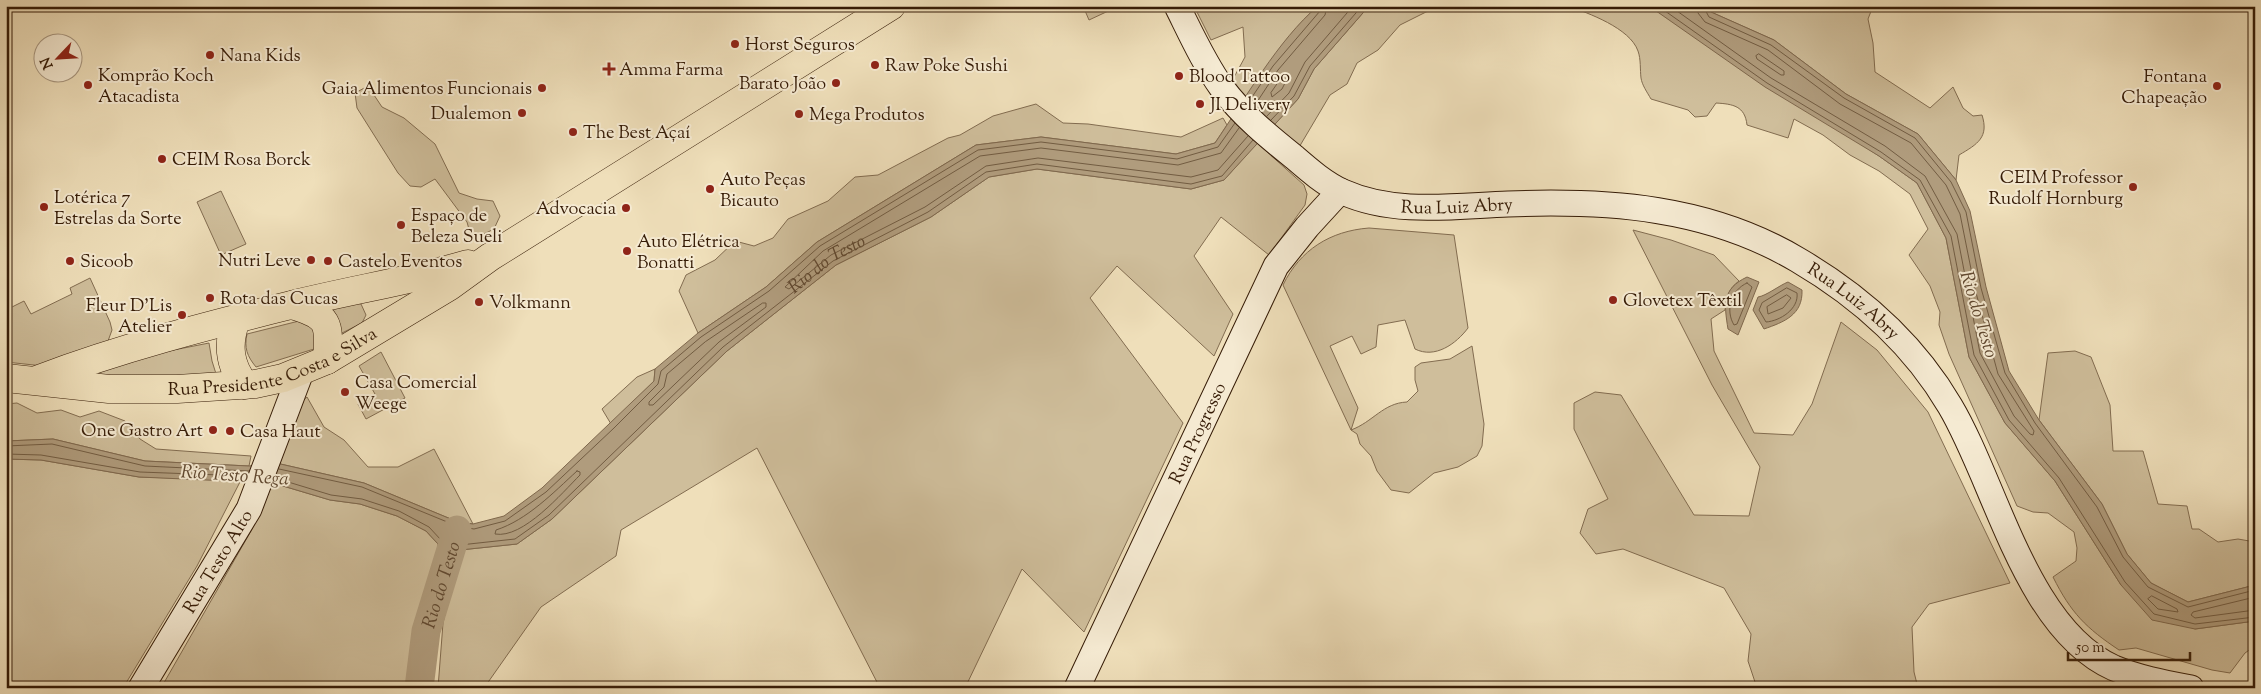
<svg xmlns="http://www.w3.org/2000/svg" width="2261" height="694" font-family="'Sorts Mill Goudy',serif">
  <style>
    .green { fill: #cfbe9b; stroke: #826c50 }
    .water { fill: #b09c7d; stroke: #7f684d }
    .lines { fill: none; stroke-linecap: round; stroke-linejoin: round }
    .shore { stroke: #725c42; stroke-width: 1 }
    .river { stroke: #b09c7d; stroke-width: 29 }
    .secondary-casing { stroke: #351b06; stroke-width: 27 }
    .primary-casing { stroke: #351b06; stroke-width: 29 }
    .secondary { stroke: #f5ead2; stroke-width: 25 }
    .primary { stroke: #efdfba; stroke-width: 28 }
    .poi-dot { fill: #8f2418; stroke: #f5ead2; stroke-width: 2 }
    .labels { text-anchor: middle; stroke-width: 4; stroke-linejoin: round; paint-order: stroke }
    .poi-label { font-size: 18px; fill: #351b06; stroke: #f5ead2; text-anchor: start }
    .street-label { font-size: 18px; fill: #351b06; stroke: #f5ead2 }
    .water-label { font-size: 19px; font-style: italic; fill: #604830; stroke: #f5ead2 }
  </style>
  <rect width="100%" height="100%" fill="#efdfba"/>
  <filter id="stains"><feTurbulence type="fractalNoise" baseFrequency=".004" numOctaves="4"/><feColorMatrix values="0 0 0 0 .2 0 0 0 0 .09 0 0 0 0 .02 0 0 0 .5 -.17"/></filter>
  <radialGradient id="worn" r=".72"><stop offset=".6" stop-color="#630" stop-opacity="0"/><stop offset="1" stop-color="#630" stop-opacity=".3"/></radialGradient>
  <path class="green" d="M 1083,6 L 1119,6 L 1089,20 Z
    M 1194,6 L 1318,6 C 1288,32 1265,69 1242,103 L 1233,79 L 1245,57 L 1243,27 L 1211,40 Z
    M 1369,6 L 1438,6 L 1400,25 L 1378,50 L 1357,63 L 1347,84 L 1330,95 L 1298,149 L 1271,128 L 1298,99 L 1314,69 Z
    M 1568,6 L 1649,6 L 1879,156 L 1917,183 L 1946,238 L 1969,357 L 2005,423 L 2055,481 L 2121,585 L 2195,629 L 2255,621 L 2255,646 L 2245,653 L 2230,673 L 2212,670 L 2136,648 L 2119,650 C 2086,628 2071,613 2053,577 L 2076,561 L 2077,548 L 2074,532 L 2048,513 L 2033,512 L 2017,506 L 1949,354 L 1939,325 L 1940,312 L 1930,286 L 1909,255 L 1928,229 L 1910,194 L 1879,171 L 1850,155 L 1823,135 L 1794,119 L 1788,138 L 1747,125 C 1745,106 1733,104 1716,103 L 1707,116 L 1695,117 L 1688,110 L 1651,99 C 1647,92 1642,85 1641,78 C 1640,70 1641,59 1638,51 C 1630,28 1588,13 1568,6 Z
    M 1707,6 L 1873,6 L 1868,19 L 1873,43 L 1875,72 L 1930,108 L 1953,87 L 1963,108 L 1973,116 L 1982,115 C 1989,137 1978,144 1959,155 L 1956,180 L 1918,134 L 1846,94 L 1774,40 L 1711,12 Z
    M 368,86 L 382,107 L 404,118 L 435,144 L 459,193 L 477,199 L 493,201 L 500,216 L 494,229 L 482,235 L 470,233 L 467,222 L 435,179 L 421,187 L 410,186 L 398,173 L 357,108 L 355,93 Z
    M 1036,104 L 1063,123 L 1088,124 L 1181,137 L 1223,118 L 1227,125 L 1215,143 L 1176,154 L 1041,137 L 976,145 L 817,242 L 766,287 L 698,333 L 679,291 L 686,275 L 715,260 L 735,241 L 754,246 L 773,238 L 788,219 L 828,201 L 855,177 L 878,175 L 948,138 L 960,135 L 993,116 Z
    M 1257,143 L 1304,185 L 1307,194 L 1305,205 L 1269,255 L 1221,217 L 1194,256 L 1233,314 L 1214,356 L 1117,266 L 1090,298 L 1183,423 L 1084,632 L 1022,569 L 965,688 L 880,688 L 757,448 L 621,530 L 616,556 L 541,607 L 484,688 L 438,688 L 443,623 L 460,550 L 517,544 L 552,519 L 727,351 L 836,265 L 931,217 L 989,177 L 1037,169 L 1191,189 L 1224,180 Z
    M 221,191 L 246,244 L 221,255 L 197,202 Z
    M 1369,228 L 1454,235 L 1468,328 C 1456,344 1435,359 1415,349 L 1405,320 L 1378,325 L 1376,347 L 1361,354 L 1352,336 L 1330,346 L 1358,408 L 1351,430 C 1373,422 1383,403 1407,402 L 1418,391 L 1415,380 L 1415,367 L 1421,363 L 1450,359 L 1472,346 L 1484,424 L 1482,446 L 1477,456 L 1458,467 L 1434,473 L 1409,493 L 1391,490 L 1377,471 L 1371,456 L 1360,444 L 1357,434 L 1351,430 L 1283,285 C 1300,250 1330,231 1369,228 Z
    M 1633,230 L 1671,240 L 1714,255 L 1739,281 C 1728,289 1727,297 1725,310 L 1711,319 L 1714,351 L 1754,433 L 1793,435 L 1812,404 L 1841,322 L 1877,350 L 1928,412 L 2010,583 L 1929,604 L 1912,627 L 1914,672 L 1918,688 L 1757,688 L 1748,661 L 1751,634 L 1724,588 L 1623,549 L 1596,554 L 1580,533 L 1588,509 L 1608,499 L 1574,429 L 1574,403 L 1595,392 L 1621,395 L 1694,515 L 1749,516 L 1760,467 L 1712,385 Z
    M 90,278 L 110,322 L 112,330 L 108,341 L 43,366 L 6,362 L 6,310 L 24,301 L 31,314 L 72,294 L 70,288 Z
    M 352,302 L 361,304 L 366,315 L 362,323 L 340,334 L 329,308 Z
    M 307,319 C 316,327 317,339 314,349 L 256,367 C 247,356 244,348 247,334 Z
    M 209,343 L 212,361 L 217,377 L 100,382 L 98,365 Z
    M 2075,351 L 2091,357 L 2110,405 L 2113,451 L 2143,451 L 2158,504 L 2187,506 L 2192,529 L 2199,529 L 2218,542 L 2238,539 L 2255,542 L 2255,585 L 2188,602 L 2151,583 L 2127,554 L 2102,504 L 2039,420 L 2048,353 Z
    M 381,352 L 405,398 L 366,419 L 358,404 L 375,394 L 359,366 Z
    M 655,369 L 654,381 L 611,424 L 602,409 L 637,377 Z
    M 307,397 L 324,427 L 344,440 L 368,467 L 398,467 L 434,449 L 473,524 L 458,522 L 364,483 L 276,463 L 295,407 Z
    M 17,403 L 37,413 L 61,410 L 80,417 L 99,411 L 125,421 L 140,439 L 156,449 L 251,456 L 249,466 L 145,461 L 53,439 L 6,441 L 6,404 Z
    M 6,459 L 41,460 L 139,477 L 241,480 L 197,566 L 123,688 L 6,688 Z
    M 273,483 L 330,500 L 360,504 L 397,516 L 426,531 L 438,544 L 437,558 L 413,629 L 408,688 L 161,688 L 251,531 Z"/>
  <path class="water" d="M 1318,6 L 1369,6 L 1314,69 L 1298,99 L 1224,180 L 1191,189 L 1037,169 L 989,177 L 931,217 L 836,265 L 727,351 L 552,519 L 517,544 L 460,550 L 438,544 L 426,531 L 397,516 L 360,504 L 330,500 L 273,483 L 139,477 L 41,460 L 6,459 L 6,441 L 53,439 L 145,461 L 249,466 L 276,463 L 364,483 L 458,522 L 473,524 L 504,516 L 542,488 L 654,381 L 655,369 L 698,333 L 766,287 L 817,242 L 976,145 L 1041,137 L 1176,154 L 1215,143 C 1245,99 1278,40 1318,6 Z
    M 1649,6 L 1707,6 L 1711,12 L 1774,40 L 1846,94 L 1918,134 L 1956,180 L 1970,211 L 1986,287 L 2009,371 L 2039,420 L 2102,504 L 2127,554 L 2151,583 L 2188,602 L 2255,585 L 2255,621 L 2195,629 L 2152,620 L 2121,585 L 2055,481 L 2005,423 L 1969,357 L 1946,238 L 1917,183 L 1879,156 L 1765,87 Z
    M 1747,277 L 1759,282 L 1738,335 L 1728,329 C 1724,304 1722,289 1747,277 Z
    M 1788,282 L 1802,290 C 1803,315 1784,322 1764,329 L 1753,310 L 1758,297 C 1766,296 1780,285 1788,282 Z"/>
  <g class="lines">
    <g class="shore">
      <path d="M 1658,6 L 1767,83 L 1881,152 L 1920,180 L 1951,236 L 1974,355 L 2009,420 L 2059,478 L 2125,582 L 2154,614 L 2195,624 L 2255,617"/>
      <path d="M 1670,6 L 1771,78 L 1885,146 L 1925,176 L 1957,234 L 1980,353 L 2014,416 L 2030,434 L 2033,435 L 2034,431 L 1998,374 L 1975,289 L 1960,214 L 1946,185 L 1911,143 L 1840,104 L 1768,50 L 1705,22 L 1698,13 L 1697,6"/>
      <path d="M 1703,6 L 1709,17 L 1771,45 L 1844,98 L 1915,138 L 1951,182 L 1966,212 L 1981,288 L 2005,373 L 2035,423 L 2097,507 L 2123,557 L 2148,587 L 2188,607 L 2255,590"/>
      <path d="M 1759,54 L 1784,71 L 1784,75 L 1781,75 L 1757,59 L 1756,56 Z"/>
      <path d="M 1285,73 L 1289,75 L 1282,89 L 1272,97 L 1271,93 Z"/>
      <path d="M 1250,100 L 1273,66 L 1320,11 L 1321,6"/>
      <path d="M 1255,105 L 1278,70 L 1325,15 L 1327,6"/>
      <path d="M 1267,116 L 1289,93 L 1305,62 L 1353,6"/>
      <path d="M 1271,120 L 1294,96 L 1310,66 L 1362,6"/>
      <path id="s1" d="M 1239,128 L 1221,153 L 1178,165 L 1041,148 L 980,156 L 823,251 L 785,287 L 789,289 L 831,255 L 925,207 L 986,166 L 1038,158 L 1191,177 L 1218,170 L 1248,136"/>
      <path d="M 1747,283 L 1752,287 L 1737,324 L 1734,325 C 1725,310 1731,290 1747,283 Z"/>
      <path d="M 1787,288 L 1797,293 C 1799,309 1780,321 1766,322 L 1759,310 L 1762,303 Z"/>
      <path d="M 1787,295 L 1791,298 L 1783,308 L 1768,314 L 1767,307 Z"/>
      <path d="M 763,303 L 766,303 L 766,307 L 719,342 L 653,405 L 649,405 L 649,402 L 664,387 L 667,374 L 705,342 Z"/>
      <path d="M 6,446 L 52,444 L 145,466 L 249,471"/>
      <path d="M 6,454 L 41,455 L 140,472 L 247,476"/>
      <path d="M 279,469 L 362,487 L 457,526 L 474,529 L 505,521 L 546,492 L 614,428 L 658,384 L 661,371 L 701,337 L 769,291 L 820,246 L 978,150 L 1041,142 L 1177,159 L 1218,147 L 1235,123"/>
      <path d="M 577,471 L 580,472 L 580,475 C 562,493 523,539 495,534 L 496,530 C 527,520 553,493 577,471 Z"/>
      <path d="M 275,478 L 331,495 L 362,499 L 399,511 L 429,527 L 441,540 L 460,545 L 515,539 L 549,515 L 723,347 L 833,261 L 928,212 L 986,172 L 1037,164 L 1191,184 L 1222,176 L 1253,140"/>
      <path d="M 2152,596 L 2177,609 L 2178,612 L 2158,609 L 2148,599 Z"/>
      <path d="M 2255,597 L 2193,612 L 2191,615 L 2195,618 L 2255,610"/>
    </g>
    <path class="river" id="s2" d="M 419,688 L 426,631 L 457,530"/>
    <defs>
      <g id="secondary">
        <path id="s3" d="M 1177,6 C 1191,34 1204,63 1222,88 C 1242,115 1269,137 1294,157 C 1309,170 1325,184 1343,192 C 1394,215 1454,206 1508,204 C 1609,200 1709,207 1798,260 C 1861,297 1913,343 1950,406 C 1996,483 2026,629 2114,668 C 2138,678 2165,683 2191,688"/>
        <path id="s4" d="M 141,688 L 249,509 L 301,372"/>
        <path id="s5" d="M 1077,688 L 1276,266 L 1307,227 L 1340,191"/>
      </g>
      <g id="primary">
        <path d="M 292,305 C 329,316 330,322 327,360"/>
        <path d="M 236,320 C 227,344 229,365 245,385"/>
        <path id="s6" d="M 6,378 L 109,389 L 177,389 L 255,384 L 283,378 L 327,360 L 450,286 L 490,257 L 891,6"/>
        <path d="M 39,379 C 121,348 206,326 291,305 C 350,290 410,281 468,264"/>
      </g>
    </defs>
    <use href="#secondary" class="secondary-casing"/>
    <use href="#primary" class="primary-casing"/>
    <use href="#secondary" class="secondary"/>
    <use href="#primary" class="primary"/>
  </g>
  <g class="poi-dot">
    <circle cx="735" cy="44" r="5"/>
    <circle cx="210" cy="55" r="5"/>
    <circle cx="875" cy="65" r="5"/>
    <path d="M606.5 61.5h5v5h5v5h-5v5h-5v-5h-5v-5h5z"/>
    <circle cx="1179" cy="76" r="5"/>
    <circle cx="836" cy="83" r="5"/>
    <circle cx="88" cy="85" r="5"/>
    <circle cx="2217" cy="86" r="5"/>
    <circle cx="542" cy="88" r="5"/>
    <circle cx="1200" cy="104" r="5"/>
    <circle cx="522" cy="113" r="5"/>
    <circle cx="799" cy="114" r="5"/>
    <circle cx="573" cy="132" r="5"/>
    <circle cx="162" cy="159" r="5"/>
    <circle cx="2133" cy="187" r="5"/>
    <circle cx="710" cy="189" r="5"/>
    <circle cx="44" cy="207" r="5"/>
    <circle cx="626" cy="208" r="5"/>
    <circle cx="401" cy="225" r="5"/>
    <circle cx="627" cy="251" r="5"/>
    <circle cx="311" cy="260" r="5"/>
    <circle cx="70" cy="261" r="5"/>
    <circle cx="328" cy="261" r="5"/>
    <circle cx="210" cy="298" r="5"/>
    <circle cx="1613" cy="300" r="5"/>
    <circle cx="479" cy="302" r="5"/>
    <circle cx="182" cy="315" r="5"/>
    <circle cx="345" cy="392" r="5"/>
    <circle cx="213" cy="430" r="5"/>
    <circle cx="230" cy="431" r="5"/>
  </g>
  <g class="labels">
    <g class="poi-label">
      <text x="745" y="50">Horst Seguros</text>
      <text x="220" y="61">Nana Kids</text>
      <text x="885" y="71">Raw Poke Sushi</text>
      <text x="619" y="75">Amma Farma</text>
      <text x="98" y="81">Komprão Koch<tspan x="98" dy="21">Atacadista</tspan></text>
      <text x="1189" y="82">Blood Tattoo</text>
      <text x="2207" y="82" text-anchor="end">Fontana<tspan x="2207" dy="21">Chapeação</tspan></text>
      <text x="826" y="89" text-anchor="end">Barato João</text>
      <text x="532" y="94" text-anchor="end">Gaia Alimentos Funcionais</text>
      <text x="1210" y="110">JI Delivery</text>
      <text x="512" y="119" text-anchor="end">Dualemon</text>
      <text x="809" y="120">Mega Produtos</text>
      <text x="583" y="138">The Best Açaí</text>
      <text x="172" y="165">CEIM Rosa Borck</text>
      <text x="2123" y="183" text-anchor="end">CEIM Professor<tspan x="2123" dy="21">Rudolf Hornburg</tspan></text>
      <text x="720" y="185">Auto Peças<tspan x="720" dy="21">Bicauto</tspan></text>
      <text x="54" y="203">Lotérica 7<tspan x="54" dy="21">Estrelas da Sorte</tspan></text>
      <text x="616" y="214" text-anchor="end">Advocacia</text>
      <text x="411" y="221">Espaço de<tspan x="411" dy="21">Beleza Sueli</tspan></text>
      <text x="637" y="247">Auto Elétrica<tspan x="637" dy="21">Bonatti</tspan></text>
      <text x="301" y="266" text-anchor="end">Nutri Leve</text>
      <text x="80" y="267">Sicoob</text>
      <text x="338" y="267">Castelo Eventos</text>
      <text x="220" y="304">Rota das Cucas</text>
      <text x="1623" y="306">Glovetex Têxtil</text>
      <text x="489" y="308">Volkmann</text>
      <text x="172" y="311" text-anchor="end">Fleur D'Lis<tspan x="172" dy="21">Atelier</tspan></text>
      <text x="355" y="388">Casa Comercial<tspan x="355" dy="21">Weege</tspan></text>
      <text x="203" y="436" text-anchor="end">One Gastro Art</text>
      <text x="240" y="437">Casa Haut</text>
    </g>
    <g class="street-label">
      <text dy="6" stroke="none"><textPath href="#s3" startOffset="370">Rua Luiz Abry</textPath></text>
      <text dy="6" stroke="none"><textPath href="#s3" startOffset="790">Rua Luiz Abry</textPath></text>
      <text dy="6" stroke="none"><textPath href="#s6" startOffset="272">Rua Presidente Costa e Silva</textPath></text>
      <text dy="6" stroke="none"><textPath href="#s5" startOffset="282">Rua Progresso</textPath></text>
      <text dy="6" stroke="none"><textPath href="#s4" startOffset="148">Rua Testo Alto</textPath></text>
    </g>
    <g class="water-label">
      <text dy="7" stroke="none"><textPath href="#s1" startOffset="561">Rio do Testo</textPath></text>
      <text transform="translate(1980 314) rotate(73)" y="7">Rio do Testo</text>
      <text transform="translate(235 474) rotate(4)" y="7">Rio Testo Rega</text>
      <text dy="7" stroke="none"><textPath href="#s2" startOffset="106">Rio do Testo</textPath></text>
    </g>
  </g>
  <rect width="2261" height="694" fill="none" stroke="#efdfba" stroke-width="25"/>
  <rect x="8" y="8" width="2246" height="679" fill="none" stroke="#351b06" stroke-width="2.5"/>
  <rect x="12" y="12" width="2236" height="669" fill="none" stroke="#351b06"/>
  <g transform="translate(58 58) rotate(245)"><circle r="24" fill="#f5ead2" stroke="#a89780"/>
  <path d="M0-4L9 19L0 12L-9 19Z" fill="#8f2418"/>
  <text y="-8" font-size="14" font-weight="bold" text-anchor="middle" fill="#351b06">N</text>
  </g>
  <path d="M2068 652v8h122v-8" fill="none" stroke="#351b06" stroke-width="2.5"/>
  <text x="2076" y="652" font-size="15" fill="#351b06" stroke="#f5ead2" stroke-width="4" paint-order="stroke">50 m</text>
  <rect width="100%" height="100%" filter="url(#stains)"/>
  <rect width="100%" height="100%" fill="url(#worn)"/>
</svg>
